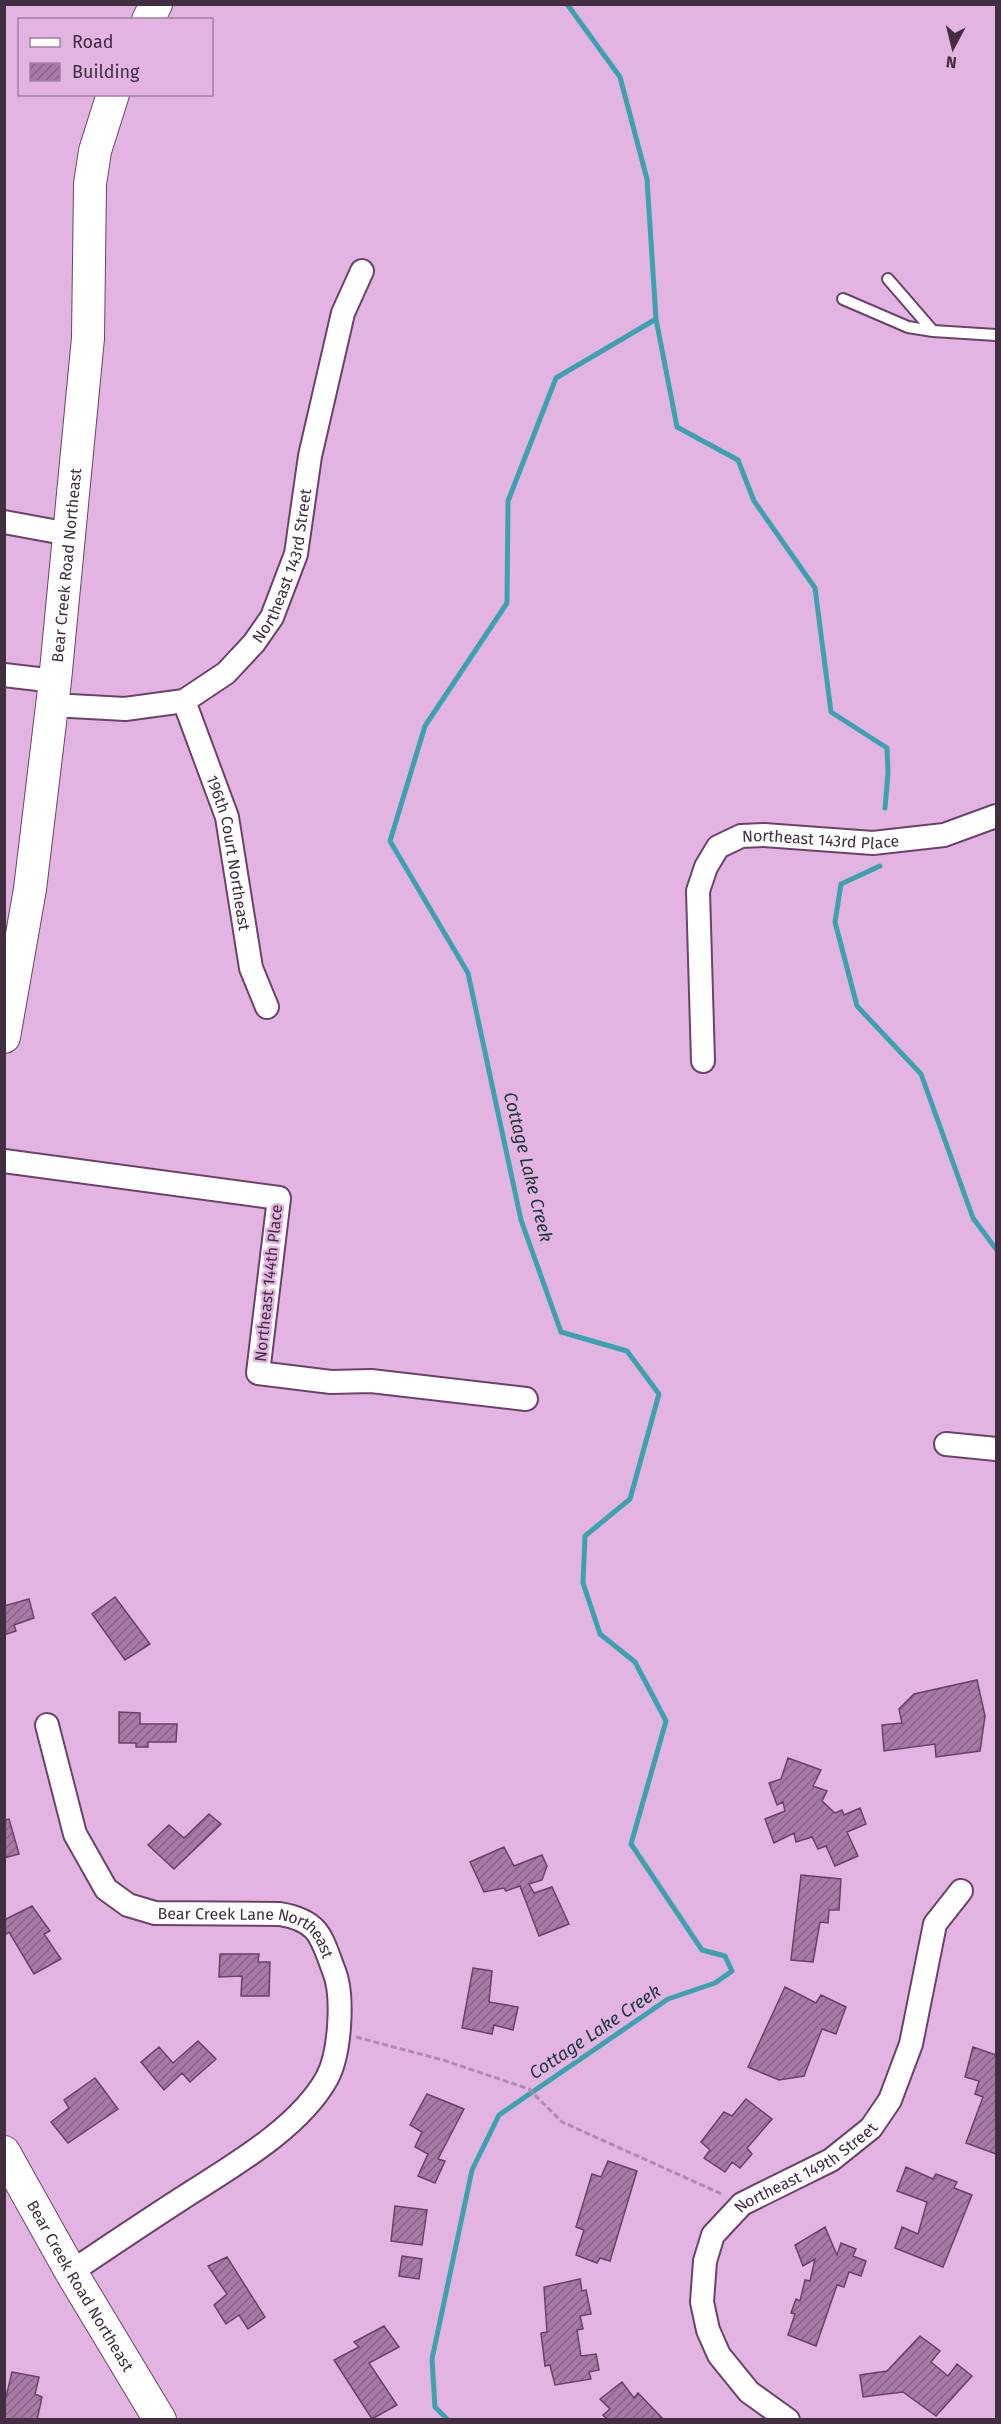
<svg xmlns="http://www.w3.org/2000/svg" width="1001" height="2424" font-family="'Fira Sans',sans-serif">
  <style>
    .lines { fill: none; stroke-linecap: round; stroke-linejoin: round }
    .stream { stroke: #3da2b0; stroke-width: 5 }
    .building { fill: url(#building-hatch); stroke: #694068; stroke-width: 1.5 }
    .lane-casing { stroke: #6b436a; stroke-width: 14 }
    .street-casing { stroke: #6b436a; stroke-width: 26 }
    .secondary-casing { stroke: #6b436a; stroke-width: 34 }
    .path { stroke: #b08aaf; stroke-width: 3; stroke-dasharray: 6 3; stroke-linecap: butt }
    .lane { stroke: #fff; stroke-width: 10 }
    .street { stroke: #fff; stroke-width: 22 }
    .secondary { stroke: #fff; stroke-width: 32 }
    .labels { text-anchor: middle; stroke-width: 5; stroke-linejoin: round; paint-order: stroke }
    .street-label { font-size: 16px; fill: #412e40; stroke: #e3b4e1 }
    .water-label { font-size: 18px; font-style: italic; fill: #19383d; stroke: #e3b4e1 }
  </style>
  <defs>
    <pattern id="building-hatch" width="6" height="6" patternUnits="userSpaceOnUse" patternTransform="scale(1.5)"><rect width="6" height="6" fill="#a67aa4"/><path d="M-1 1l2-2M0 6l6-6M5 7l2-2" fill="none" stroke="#896487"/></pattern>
  </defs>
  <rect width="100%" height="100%" fill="#e3b4e1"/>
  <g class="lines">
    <path class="stream" d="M 656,319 L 677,427 L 738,460 L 754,501 L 815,588 L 831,712 L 887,748 L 888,773 L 885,808
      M 880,866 L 841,884 L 835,922 L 857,1006 L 921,1074 L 973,1218 L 996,1249
      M 448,2420 L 435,2407 L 432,2359 L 472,2170 L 499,2115 L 668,1999 L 715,1983 L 732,1971 L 725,1956 L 702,1950 L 631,1844 L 666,1721 L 635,1662 L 600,1634 L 583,1583 L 585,1536 L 630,1499 L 659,1394 L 627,1351 L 561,1332 L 521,1220 L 468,973 L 390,841 L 425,726 L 507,603 L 508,501 L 556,378 L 656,319 L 647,179 L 620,77 L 567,4"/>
  </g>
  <path class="building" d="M 115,1597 L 150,1644 L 125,1660 L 92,1614 Z
    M 29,1599 L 34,1618 L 14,1625 L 16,1631 L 4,1635 L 4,1606 Z
    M 977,1680 L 985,1716 L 980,1751 L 936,1757 L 935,1744 L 884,1751 L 882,1725 L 902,1723 L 899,1709 L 914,1694 Z
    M 119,1712 L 140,1713 L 140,1724 L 177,1724 L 176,1742 L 148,1742 L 148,1747 L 136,1747 L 136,1743 L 119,1743 Z
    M 788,1758 L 821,1770 L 813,1786 L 827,1791 L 822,1801 L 835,1813 L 842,1810 L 844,1815 L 860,1808 L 866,1824 L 847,1832 L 858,1856 L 835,1866 L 826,1846 L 818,1849 L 812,1837 L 796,1842 L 794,1833 L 774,1843 L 765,1819 L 785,1811 L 783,1802 L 777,1805 L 769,1783 L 781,1779 Z
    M 209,1814 L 221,1824 L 174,1869 L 148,1845 L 169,1825 L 184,1838 Z
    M 9,1819 L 19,1854 L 4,1858 L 4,1820 Z
    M 504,1847 L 514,1866 L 542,1855 L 547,1866 L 542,1880 L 529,1884 L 534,1893 L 552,1887 L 569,1924 L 539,1936 L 520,1886 L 506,1891 L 504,1888 L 484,1892 L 470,1862 Z
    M 801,1875 L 841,1879 L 839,1910 L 829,1910 L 828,1923 L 820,1922 L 813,1962 L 791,1960 Z
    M 32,1906 L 50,1931 L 44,1934 L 61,1959 L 34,1974 L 9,1932 L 4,1936 L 4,1920 Z
    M 220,1954 L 259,1954 L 258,1962 L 270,1962 L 269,1996 L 241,1996 L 242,1976 L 219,1977 Z
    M 473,1968 L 492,1971 L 489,2002 L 518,2007 L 513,2030 L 494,2025 L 492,2034 L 462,2028 Z
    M 785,1987 L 816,2003 L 821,1995 L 846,2007 L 836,2034 L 822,2029 L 804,2076 L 779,2080 L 748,2067 Z
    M 198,2041 L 216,2059 L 190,2082 L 182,2073 L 164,2090 L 141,2062 L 159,2047 L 173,2063 Z
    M 973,2047 L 996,2055 L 996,2154 L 966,2143 L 983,2097 L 975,2094 L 979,2081 L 965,2077 Z
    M 95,2078 L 118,2109 L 68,2143 L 51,2122 L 69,2108 L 64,2100 Z
    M 427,2094 L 464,2109 L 438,2159 L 445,2161 L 435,2183 L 418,2176 L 428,2154 L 415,2147 L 422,2132 L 410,2125 Z
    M 746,2099 L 772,2119 L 747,2148 L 752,2154 L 740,2168 L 732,2162 L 725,2172 L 704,2158 L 710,2150 L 701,2142 L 724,2112 L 732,2116 Z
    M 608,2161 L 637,2171 L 610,2261 L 600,2258 L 597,2263 L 576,2255 L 584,2230 L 576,2227 L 592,2174 L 601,2177 Z
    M 906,2167 L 933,2179 L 936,2174 L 957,2182 L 954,2188 L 972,2195 L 943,2267 L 895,2248 L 902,2227 L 918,2234 L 927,2202 L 897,2191 Z
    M 395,2206 L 427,2210 L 422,2245 L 391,2241 Z
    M 825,2227 L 837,2255 L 841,2243 L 856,2249 L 853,2256 L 866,2261 L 861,2276 L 849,2272 L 844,2287 L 837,2285 L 816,2346 L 788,2335 L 795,2314 L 791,2313 L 796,2299 L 800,2301 L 805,2280 L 810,2281 L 815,2259 L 803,2266 L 795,2245 Z
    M 402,2256 L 422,2259 L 419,2279 L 399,2276 Z
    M 227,2257 L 265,2317 L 248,2329 L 239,2315 L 226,2324 L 214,2305 L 227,2294 L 208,2266 Z
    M 580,2279 L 582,2291 L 586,2290 L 591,2314 L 580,2316 L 583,2329 L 577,2330 L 581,2356 L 596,2354 L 599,2370 L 589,2372 L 591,2379 L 555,2385 L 550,2365 L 545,2366 L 541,2333 L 547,2332 L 544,2287 Z
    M 384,2326 L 399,2347 L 369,2363 L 397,2405 L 372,2419 L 334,2360 L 359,2347 L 354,2342 Z
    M 920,2336 L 940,2351 L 931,2362 L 948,2376 L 957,2364 L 972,2376 L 936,2416 L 903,2392 L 863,2397 L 860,2375 L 887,2371 Z
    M 12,2372 L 39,2377 L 35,2394 L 42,2397 L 37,2420 L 4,2420 L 4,2405 Z
    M 622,2382 L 634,2398 L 638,2393 L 664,2420 L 608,2420 L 603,2415 L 610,2409 L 600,2399 Z"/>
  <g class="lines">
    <defs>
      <path id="lane" d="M 888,279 L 933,331
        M 843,299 L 908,327 L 933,331 L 996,335"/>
      <g id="street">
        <path d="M 4,522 L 69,534"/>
        <path d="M 4,675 L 55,681"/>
        <path id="s1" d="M 184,701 L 227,817 L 251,968 L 267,1007"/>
        <path id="s2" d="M 52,705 L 125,709 L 184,701 L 226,673 L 254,643 L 272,617 L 296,554 L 310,456 L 343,313 L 362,271"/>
        <path id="s3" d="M 703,1061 L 698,891 L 706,867 L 718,847 L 741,836 L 764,835 L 873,843 L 944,835 L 996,816"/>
        <path d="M 4,1161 L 279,1198 L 258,1373 L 331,1382 L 371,1381 L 526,1399"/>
        <path d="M 946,1444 L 996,1449"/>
        <path id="s4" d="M 47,1725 L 75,1834 L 106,1889 L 128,1905 L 155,1913 L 280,1914 C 320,1921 321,1937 334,1971 C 344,1996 340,2054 327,2078 C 299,2129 229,2168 181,2199 C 144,2223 108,2247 71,2272"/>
        <path id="s5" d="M 788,2420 L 749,2392 L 719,2355 L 708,2330 L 702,2302 L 705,2261 L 713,2235 L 742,2204 L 831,2160 L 871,2128 L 890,2100 L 911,2044 L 935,1924 L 961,1891"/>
      </g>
      <g id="secondary">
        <path d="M 148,20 L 156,4"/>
        <path id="s6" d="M 4,1037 L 30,889 L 55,681 L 88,338 L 90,184 L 95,151 L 113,94"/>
        <path id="s7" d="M 4,2152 L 71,2272 L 160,2420"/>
      </g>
    </defs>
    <use href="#lane" class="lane-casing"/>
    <use href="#street" class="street-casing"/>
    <use href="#secondary" class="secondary-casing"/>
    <path class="path" d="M 356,2037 L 443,2060 L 529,2089 L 562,2122 L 724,2195"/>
    <use href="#lane" class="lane"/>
    <use href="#street" class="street"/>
    <use href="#secondary" class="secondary"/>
  </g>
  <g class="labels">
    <g class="street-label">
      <text dy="6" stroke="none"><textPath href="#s2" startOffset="308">Northeast 143rd Street</textPath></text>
      <text dy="6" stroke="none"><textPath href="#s6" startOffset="476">Bear Creek Road Northeast</textPath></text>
      <text dy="6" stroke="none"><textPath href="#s3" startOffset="324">Northeast 143rd Place</textPath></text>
      <text dy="6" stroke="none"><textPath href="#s1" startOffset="159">196th Court Northeast</textPath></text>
      <text transform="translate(268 1283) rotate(-84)" y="6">Northeast 144th Place</text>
      <text dy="6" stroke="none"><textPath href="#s4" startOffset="330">Bear Creek Lane Northeast</textPath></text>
      <text dy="6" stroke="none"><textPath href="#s5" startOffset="336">Northeast 149th Street</textPath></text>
      <text dy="6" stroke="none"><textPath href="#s7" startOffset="154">Bear Creek Road Northeast</textPath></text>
    </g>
    <g class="water-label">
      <text transform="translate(528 1167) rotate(76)" y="6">Cottage Lake Creek</text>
      <text transform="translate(595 2032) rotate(-34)" y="6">Cottage Lake Creek</text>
    </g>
  </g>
  <rect width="1001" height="2424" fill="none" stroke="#412e40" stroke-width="12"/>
  <rect x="18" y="18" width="195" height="78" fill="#e3b4e1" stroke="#a27ea1" stroke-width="1.5"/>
  <rect x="30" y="38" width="30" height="9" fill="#ffffff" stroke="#a27ea1" stroke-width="1.5"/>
  <text x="72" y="48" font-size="18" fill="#412e40">Road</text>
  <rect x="30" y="63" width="30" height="18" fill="url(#building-hatch)" stroke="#a27ea1" stroke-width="1.5"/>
  <text x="72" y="78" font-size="18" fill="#412e40">Building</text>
  <g transform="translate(953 48) rotate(187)" stroke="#e3b4e1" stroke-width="4.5" paint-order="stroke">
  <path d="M0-4.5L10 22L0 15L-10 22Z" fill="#412e40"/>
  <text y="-9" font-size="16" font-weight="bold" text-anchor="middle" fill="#412e40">N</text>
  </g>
</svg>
